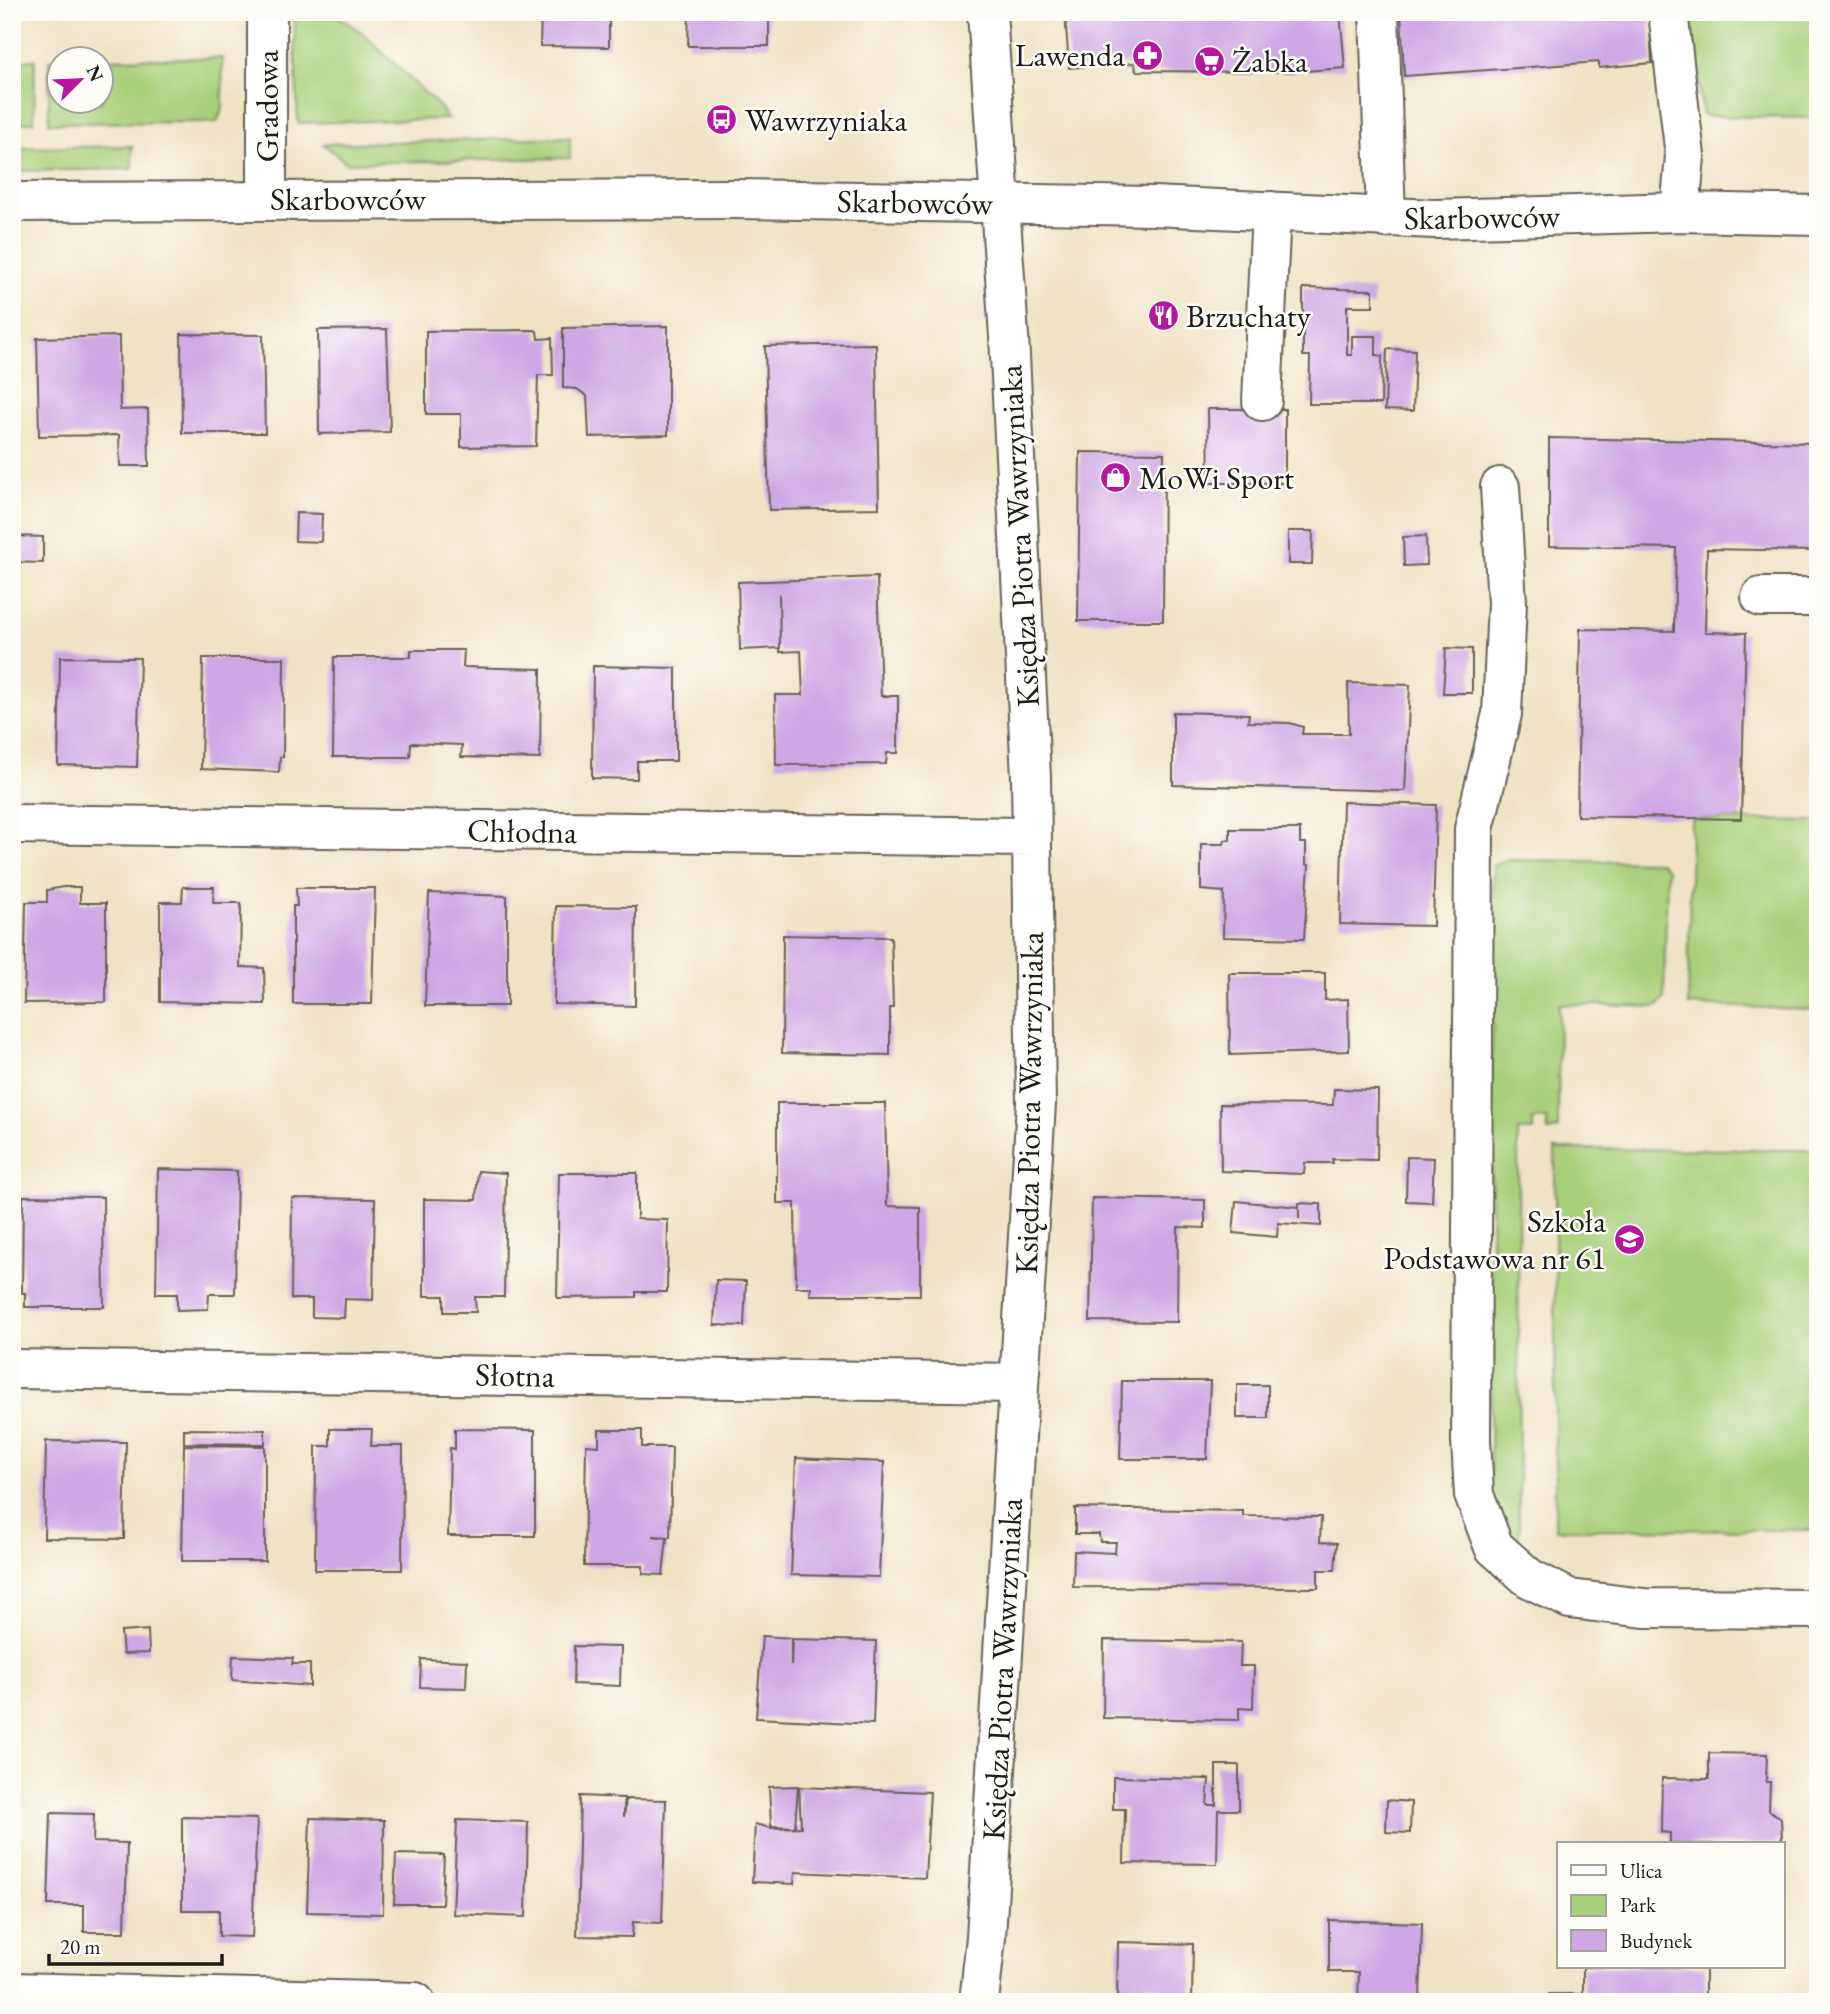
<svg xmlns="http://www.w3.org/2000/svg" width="1830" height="2014" font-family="'EB Garamond',serif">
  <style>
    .green { fill: #a8cf79; stroke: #62764a; stroke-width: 2 }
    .building { fill: #cfa7e5 }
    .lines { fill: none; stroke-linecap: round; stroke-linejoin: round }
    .minor-casing { stroke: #666257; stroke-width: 42 }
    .minor { stroke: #fff; stroke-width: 38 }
    .labels { text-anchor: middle; stroke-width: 5; stroke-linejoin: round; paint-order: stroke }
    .poi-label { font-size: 32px; fill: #1c1c1c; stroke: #fdfcf7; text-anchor: start }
    .street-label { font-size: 32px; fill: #1c1c1c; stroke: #fdfcf7 }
  </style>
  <rect width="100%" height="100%" fill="#fdfcf7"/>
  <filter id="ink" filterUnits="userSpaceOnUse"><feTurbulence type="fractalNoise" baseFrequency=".0143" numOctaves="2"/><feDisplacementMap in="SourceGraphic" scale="14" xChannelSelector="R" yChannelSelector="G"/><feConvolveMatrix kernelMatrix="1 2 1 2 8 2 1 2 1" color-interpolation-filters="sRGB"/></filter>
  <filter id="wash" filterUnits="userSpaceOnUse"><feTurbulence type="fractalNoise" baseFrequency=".00686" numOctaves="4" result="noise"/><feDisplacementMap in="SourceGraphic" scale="28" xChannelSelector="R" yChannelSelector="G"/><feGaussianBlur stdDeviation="1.57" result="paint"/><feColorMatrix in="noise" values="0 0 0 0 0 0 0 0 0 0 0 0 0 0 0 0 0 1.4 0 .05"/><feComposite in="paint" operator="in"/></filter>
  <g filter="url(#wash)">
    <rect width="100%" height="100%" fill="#efe3c5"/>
    <path class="green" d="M 294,12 L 327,12 L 339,17 L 361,32 L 441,108 L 447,119 L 298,123 Z
      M 1689,12 L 1818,12 L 1818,118 L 1703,116 Z
      M 222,58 L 223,108 L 217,122 L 49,123 L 49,60 L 59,60 L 60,102 L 102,102 L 102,60 L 84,59 Z
      M 35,60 L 34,122 L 12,123 L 12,61 Z
      M 570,137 L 570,158 L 347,163 L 323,144 Z
      M 132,146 L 132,169 L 12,171 L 12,148 Z
      M 1691,819 L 1818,821 L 1818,1010 L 1688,1005 Z
      M 1506,860 L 1660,862 L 1667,869 L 1664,999 L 1657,1007 L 1559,1004 L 1558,1129 L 1548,1131 L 1547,1119 L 1533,1120 L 1533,1131 L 1518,1131 L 1519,1547 L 1499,1522 L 1490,1502 L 1493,866 Z
      M 1555,1149 L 1818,1150 L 1818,1530 L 1555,1529 Z"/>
    <g id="blocks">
      <path class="building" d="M 541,12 L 609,12 L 609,47 L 540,46 Z
        M 689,12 L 769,12 L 769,46 L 688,46 Z
        M 1065,12 L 1340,12 L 1345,68 L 1291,72 L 1136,71 L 1135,63 L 1069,68 Z
        M 1401,12 L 1649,12 L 1652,63 L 1599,68 L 1599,62 L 1404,76 Z
        M 1303,288 L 1373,290 L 1373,306 L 1347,306 L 1347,355 L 1352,355 L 1352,336 L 1376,336 L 1376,355 L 1382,356 L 1381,404 L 1309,404 L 1310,356 L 1303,356 Z
        M 668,326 L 668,435 L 589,437 L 587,396 L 577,389 L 563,388 L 563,328 Z
        M 387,329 L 390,432 L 319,434 L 318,330 Z
        M 534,330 L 537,331 L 538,339 L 552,338 L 553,375 L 538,375 L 536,446 L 461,447 L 461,414 L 426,414 L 426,331 Z
        M 181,334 L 263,335 L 265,433 L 182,433 Z
        M 119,336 L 120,410 L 148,409 L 149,466 L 120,466 L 119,435 L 39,436 L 37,338 Z
        M 876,344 L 879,508 L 769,510 L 765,346 Z
        M 1387,349 L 1415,350 L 1413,411 L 1385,410 Z
        M 1208,409 L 1285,409 L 1285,483 L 1209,483 Z
        M 1549,438 L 1818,443 L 1818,551 L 1707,549 L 1705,632 L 1746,633 L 1741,819 L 1577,816 L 1580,629 L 1674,631 L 1676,548 L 1549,546 Z
        M 1080,452 L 1164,453 L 1163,621 L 1078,621 Z
        M 296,513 L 322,514 L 321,542 L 295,541 Z
        M 1288,531 L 1313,531 L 1312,564 L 1288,564 Z
        M 12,536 L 43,537 L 43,563 L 12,562 Z
        M 1426,536 L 1427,565 L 1404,566 L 1403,537 Z
        M 877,577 L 881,696 L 898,696 L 898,753 L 887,753 L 886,764 L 776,765 L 775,695 L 803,695 L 801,651 L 780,652 L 779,593 L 780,648 L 740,650 L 738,582 Z
        M 1446,648 L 1472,649 L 1472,693 L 1443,693 Z
        M 411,650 L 464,650 L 463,667 L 541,669 L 540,759 L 461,757 L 462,745 L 411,743 L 410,757 L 333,757 L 334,657 L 411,657 Z
        M 60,657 L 140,658 L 137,767 L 58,765 Z
        M 203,658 L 284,658 L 283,757 L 280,757 L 279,772 L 201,769 Z
        M 593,666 L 676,668 L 676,761 L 637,761 L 637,779 L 592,778 Z
        M 1348,683 L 1410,685 L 1405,791 L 1173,785 L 1173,712 L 1249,714 L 1248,722 L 1290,723 L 1303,727 L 1302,734 L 1349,734 Z
        M 1343,802 L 1436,805 L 1433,926 L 1340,924 Z
        M 1230,829 L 1300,829 L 1300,843 L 1306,843 L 1306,864 L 1309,865 L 1304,939 L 1223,937 L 1224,892 L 1201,890 L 1201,844 L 1224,844 L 1225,840 L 1230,840 Z
        M 63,887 L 80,887 L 80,903 L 106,903 L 106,1002 L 24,1003 L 26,902 L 47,902 L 47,890 Z
        M 183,887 L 214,887 L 213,903 L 241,903 L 240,967 L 264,968 L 265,1004 L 160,1002 L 160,902 L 182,902 Z
        M 296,888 L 375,888 L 372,1004 L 293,1004 L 293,906 L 297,906 Z
        M 429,893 L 507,896 L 507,1006 L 425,1006 Z
        M 556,906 L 636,907 L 635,1006 L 554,1004 Z
        M 783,935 L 891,937 L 893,1008 L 890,1008 L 890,1055 L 782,1053 Z
        M 1229,973 L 1325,973 L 1325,1000 L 1348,999 L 1349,1051 L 1230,1055 Z
        M 1334,1089 L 1378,1090 L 1377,1160 L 1332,1159 L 1333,1163 L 1305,1163 L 1304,1174 L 1221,1171 L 1220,1104 L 1333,1105 Z
        M 777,1103 L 885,1103 L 887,1206 L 920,1207 L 920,1295 L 810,1295 L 811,1287 L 796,1287 L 795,1203 L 777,1203 Z
        M 1407,1157 L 1434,1158 L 1432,1202 L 1406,1201 Z
        M 158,1169 L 237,1171 L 235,1294 L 209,1294 L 208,1309 L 177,1310 L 177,1294 L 156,1294 Z
        M 478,1171 L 506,1173 L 504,1297 L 475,1297 L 476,1312 L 444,1312 L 444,1296 L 424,1296 L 424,1199 L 476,1200 Z
        M 559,1173 L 637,1173 L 637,1219 L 668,1220 L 667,1292 L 636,1292 L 636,1297 L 557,1298 Z
        M 23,1196 L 103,1197 L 104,1307 L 25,1307 L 25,1293 L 22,1293 Z
        M 292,1198 L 375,1199 L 373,1300 L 345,1299 L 344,1318 L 312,1317 L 312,1299 L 291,1299 Z
        M 1092,1198 L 1205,1200 L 1205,1228 L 1178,1227 L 1177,1322 L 1090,1321 Z
        M 1236,1201 L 1299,1207 L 1299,1219 L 1299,1203 L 1321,1204 L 1321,1226 L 1278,1223 L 1277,1237 L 1233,1233 Z
        M 716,1280 L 746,1281 L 744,1326 L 714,1325 Z
        M 1122,1381 L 1210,1381 L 1207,1459 L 1120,1459 Z
        M 1237,1385 L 1268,1385 L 1268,1418 L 1237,1418 Z
        M 184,1429 L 265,1430 L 265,1444 L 184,1443 Z
        M 330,1429 L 372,1429 L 371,1446 L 403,1446 L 402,1570 L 315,1570 L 316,1446 L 330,1446 Z
        M 455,1429 L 535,1430 L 535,1536 L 448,1536 L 450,1448 L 455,1449 Z
        M 599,1430 L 642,1430 L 642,1447 L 672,1447 L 670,1537 L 653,1536 L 667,1538 L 663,1575 L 643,1574 L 643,1566 L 584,1566 L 586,1445 L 599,1446 Z
        M 46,1441 L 126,1442 L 124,1539 L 44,1538 Z
        M 184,1445 L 265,1446 L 265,1561 L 182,1561 Z
        M 796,1458 L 884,1462 L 879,1577 L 791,1575 Z
        M 1075,1508 L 1243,1511 L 1243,1516 L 1321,1517 L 1320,1542 L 1337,1543 L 1335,1570 L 1318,1570 L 1318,1588 L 1073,1587 L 1074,1551 L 1115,1553 L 1116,1542 L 1100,1542 L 1099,1534 L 1075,1534 Z
        M 148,1630 L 149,1653 L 123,1654 L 121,1632 Z
        M 762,1636 L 791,1638 L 791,1665 L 792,1639 L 876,1641 L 873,1724 L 756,1718 Z
        M 1104,1640 L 1241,1642 L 1240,1666 L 1254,1666 L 1253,1709 L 1239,1708 L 1239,1720 L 1103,1718 Z
        M 574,1646 L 621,1647 L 620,1686 L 573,1684 Z
        M 233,1656 L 293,1658 L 292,1664 L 310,1664 L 310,1686 L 232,1680 Z
        M 421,1659 L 467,1661 L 466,1688 L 420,1687 Z
        M 1709,1753 L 1767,1754 L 1766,1782 L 1770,1782 L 1769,1810 L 1781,1819 L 1782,1839 L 1772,1844 L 1670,1844 L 1670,1833 L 1661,1832 L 1662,1778 L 1709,1779 Z
        M 1216,1765 L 1239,1765 L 1239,1810 L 1218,1810 L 1217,1864 L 1124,1863 L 1125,1809 L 1113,1809 L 1113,1777 L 1209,1779 L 1207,1805 L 1216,1805 Z
        M 798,1786 L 795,1827 L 771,1826 L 769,1787 Z
        M 799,1787 L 930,1792 L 925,1878 L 795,1872 L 794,1884 L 752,1882 L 755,1824 L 770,1828 L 801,1827 Z
        M 580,1796 L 624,1798 L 624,1817 L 626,1799 L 666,1800 L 662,1923 L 633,1922 L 632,1937 L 577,1936 Z
        M 1387,1800 L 1411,1802 L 1410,1833 L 1386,1832 Z
        M 51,1813 L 94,1814 L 93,1842 L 127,1843 L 125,1932 L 84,1932 L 84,1905 L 48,1905 Z
        M 182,1817 L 257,1819 L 252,1937 L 219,1936 L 219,1910 L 182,1910 Z
        M 310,1818 L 384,1820 L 383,1914 L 307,1912 Z
        M 457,1820 L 528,1822 L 526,1917 L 453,1914 Z
        M 396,1854 L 444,1855 L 442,1904 L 394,1904 Z
        M 1329,1920 L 1422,1923 L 1420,2002 L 1358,2002 L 1359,1972 L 1329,1972 Z
        M 1118,1942 L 1193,1944 L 1192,2002 L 1117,2002 Z
        M 1583,1967 L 1705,1967 L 1705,2002 L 1551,2002 L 1549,1994 L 1583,1994 Z"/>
    </g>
  </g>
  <g filter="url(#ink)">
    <use href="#blocks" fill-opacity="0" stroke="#666257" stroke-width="2"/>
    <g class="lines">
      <defs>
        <path id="minor" d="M 1379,12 L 1386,218
          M 1668,12 L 1685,156 L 1680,212
          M 267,199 L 267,12
          M 12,202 L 735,199 L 1153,206 L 1434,219 L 1680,212 L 1818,215
          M 1262,401 L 1271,211
          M 1500,487 L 1507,603 L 1502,714 L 1474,829 L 1471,1440 L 1474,1495 L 1494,1547 L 1529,1578 L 1570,1599 L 1644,1608 L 1818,1609
          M 1761,597 L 1818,597
          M 12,824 L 1032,837
          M 12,1369 L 1018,1383
          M 12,1992 L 415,2002
          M 979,2002 L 986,1937 L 1036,1103 L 1031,777 L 1009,336 L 987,12"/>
      </defs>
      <use href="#minor" class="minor-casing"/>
      <use href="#minor" class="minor"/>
    </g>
  </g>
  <defs>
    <symbol id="pharmacy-disc" viewBox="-11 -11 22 22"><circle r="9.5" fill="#b5179e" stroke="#fdfcf7"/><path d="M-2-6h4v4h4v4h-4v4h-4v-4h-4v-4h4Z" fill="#fff"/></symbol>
    <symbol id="supermarket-disc" viewBox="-11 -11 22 22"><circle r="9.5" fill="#b5179e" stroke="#fdfcf7"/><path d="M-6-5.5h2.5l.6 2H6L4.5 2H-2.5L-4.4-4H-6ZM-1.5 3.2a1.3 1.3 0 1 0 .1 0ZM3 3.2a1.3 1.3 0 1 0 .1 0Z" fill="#fff"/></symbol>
    <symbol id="bus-disc" viewBox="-11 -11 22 22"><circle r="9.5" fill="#b5179e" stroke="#fdfcf7"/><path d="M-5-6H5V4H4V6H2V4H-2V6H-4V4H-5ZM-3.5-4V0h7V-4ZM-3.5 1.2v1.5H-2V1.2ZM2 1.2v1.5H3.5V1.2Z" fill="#fff"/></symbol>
    <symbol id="restaurant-disc" viewBox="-11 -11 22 22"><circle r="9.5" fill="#b5179e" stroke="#fdfcf7"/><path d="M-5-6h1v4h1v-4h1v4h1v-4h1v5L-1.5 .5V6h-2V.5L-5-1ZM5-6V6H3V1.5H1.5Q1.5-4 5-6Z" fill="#fff"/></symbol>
    <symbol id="shop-disc" viewBox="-11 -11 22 22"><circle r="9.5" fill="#b5179e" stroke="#fdfcf7"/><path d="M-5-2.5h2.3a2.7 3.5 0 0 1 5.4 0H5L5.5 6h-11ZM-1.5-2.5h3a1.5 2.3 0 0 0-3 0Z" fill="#fff"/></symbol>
    <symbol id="school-disc" viewBox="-11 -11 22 22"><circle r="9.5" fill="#b5179e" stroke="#fdfcf7"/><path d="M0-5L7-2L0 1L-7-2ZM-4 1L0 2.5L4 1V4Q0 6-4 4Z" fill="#fff"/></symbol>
  </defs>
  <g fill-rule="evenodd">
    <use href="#pharmacy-disc" x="1130" y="38" width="35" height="35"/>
    <use href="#supermarket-disc" x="1192" y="44" width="35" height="35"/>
    <use href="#bus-disc" x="704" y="102" width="35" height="35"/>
    <use href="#restaurant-disc" x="1146" y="298" width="35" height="35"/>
    <use href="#shop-disc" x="1098" y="460" width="35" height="35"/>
    <use href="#school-disc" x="1612" y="1222" width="35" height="35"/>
  </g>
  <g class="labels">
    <g class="poi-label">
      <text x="1125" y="66" text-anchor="end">Lawenda</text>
      <text x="1232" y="72">Żabka</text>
      <text x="745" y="131">Wawrzyniaka</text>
      <text x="1186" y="327">Brzuchaty</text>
      <text x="1139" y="489">MoWi Sport</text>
      <text x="1606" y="1232" text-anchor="end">Szkoła<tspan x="1606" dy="37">Podstawowa nr 61</tspan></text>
    </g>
    <g class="street-label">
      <text transform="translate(267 106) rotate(-90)" y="11">Gradowa</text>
      <text x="348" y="210">Skarbowców</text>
      <text transform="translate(915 202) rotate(1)" y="11">Skarbowców</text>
      <text transform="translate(1482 217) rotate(-1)" y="11">Skarbowców</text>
      <text transform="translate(1019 536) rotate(-93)" y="11">Księdza Piotra Wawrzyniaka</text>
      <text transform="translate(522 831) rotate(1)" y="11">Chłodna</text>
      <text transform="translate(1029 1103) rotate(-89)" y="11">Księdza Piotra Wawrzyniaka</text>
      <text transform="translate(515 1375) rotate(1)" y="11">Słotna</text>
      <text transform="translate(1002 1669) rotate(-87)" y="11">Księdza Piotra Wawrzyniaka</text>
    </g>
  </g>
  <rect width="1830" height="2014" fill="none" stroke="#fdfcf7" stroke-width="42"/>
  <rect x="1557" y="1842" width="228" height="126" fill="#fdfcf7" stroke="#a3a29f" stroke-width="2"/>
  <rect x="1571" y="1865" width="35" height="10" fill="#ffffff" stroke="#a3a29f" stroke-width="2"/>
  <text x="1620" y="1878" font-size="21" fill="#1c1c1c">Ulica</text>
  <rect x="1571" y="1895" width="35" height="21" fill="#a8cf79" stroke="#a3a29f" stroke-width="2"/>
  <text x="1620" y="1912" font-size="21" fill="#1c1c1c">Park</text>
  <rect x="1571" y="1930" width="35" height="21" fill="#cfa7e5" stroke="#a3a29f" stroke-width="2"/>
  <text x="1620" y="1948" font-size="21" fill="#1c1c1c">Budynek</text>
  <g transform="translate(80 80) rotate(66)"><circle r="33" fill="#fdfcf7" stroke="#a3a29f" stroke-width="2"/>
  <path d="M0-5L12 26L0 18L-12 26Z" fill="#b5179e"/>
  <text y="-10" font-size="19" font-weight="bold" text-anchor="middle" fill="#1c1c1c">N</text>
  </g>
  <path d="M49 1954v10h173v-10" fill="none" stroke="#1c1c1c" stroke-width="3.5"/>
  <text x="60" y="1954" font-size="21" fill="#1c1c1c" stroke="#fdfcf7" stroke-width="5" paint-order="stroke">20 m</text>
</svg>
